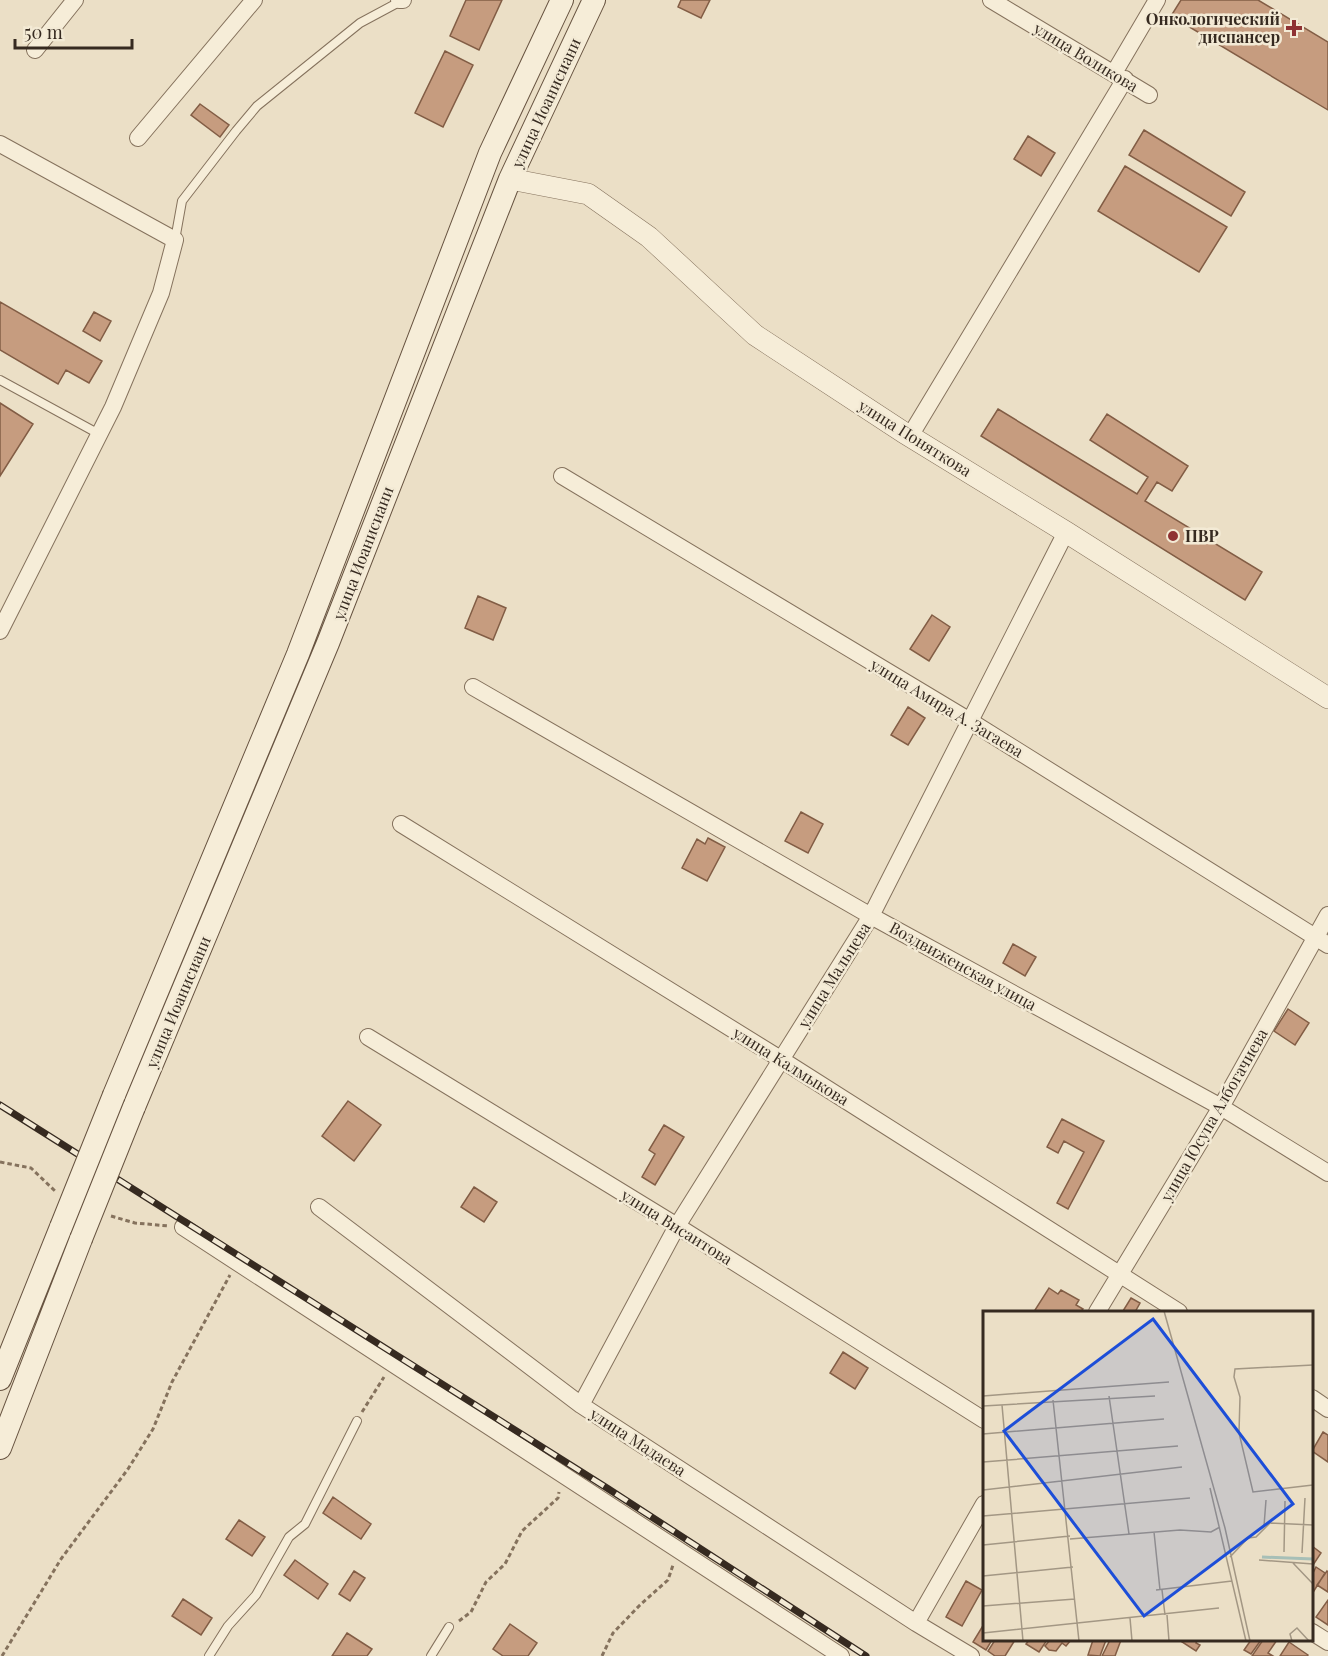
<svg xmlns="http://www.w3.org/2000/svg" width="1328" height="1656" font-family="'Playfair Display',serif">
  <style>
    .building { fill: #c69c7f; stroke: #825d45; stroke-width: 1.5 }
    .lines { fill: none; stroke-linecap: round; stroke-linejoin: round }
    .service-casing { stroke: #85725d; stroke-width: 10 }
    .minor-casing { stroke: #85725d; stroke-width: 18 }
    .tertiary-casing { stroke: #85725d; stroke-width: 22 }
    .secondary-casing { stroke: #675340; stroke-width: 24 }
    .path { stroke: #85725d; stroke-width: 3; stroke-dasharray: 4.5 3; stroke-linecap: butt }
    .service { stroke: #f6edd8; stroke-width: 8 }
    .minor { stroke: #f6edd8; stroke-width: 16 }
    .tertiary { stroke: #f6edd8; stroke-width: 21 }
    .secondary { stroke: #f6edd8; stroke-width: 22 }
    .rail-casing { stroke: #362a20; stroke-width: 7 }
    .rail { stroke: #f3ead5; stroke-width: 4.5; stroke-dasharray: 14; stroke-linecap: butt }
    .secondary-bridge-casing { stroke: #675340; stroke-width: 24; stroke-linecap: butt }
    .secondary-bridge { stroke: #f6edd8; stroke-width: 22 }
    .poi-dot { fill: #8f3233; stroke: #f3ead5; stroke-width: 2 }
    .labels { text-anchor: middle; stroke-width: 5; stroke-linejoin: round; paint-order: stroke }
    .poi-label { font-size: 16px; font-weight: bold; fill: #362a20; stroke: #f3ead5; text-anchor: end }
    .street-label { font-size: 16px; fill: #362a20; stroke: #f3ead5 }
    .inset-river { fill: none; stroke: #a7bfb7; stroke-width: 3 }
    .inset-road { fill: none; stroke: #a39784; stroke-width: 1.5 }
    .view { fill: #1d4ed8; fill-opacity: 0.15; stroke: #1d4ed8; stroke-width: 3 }
    .inset-edge { fill: none; stroke: #362a20; stroke-width: 3 }
  </style>
  <rect width="100%" height="100%" fill="#ebdfc6"/>
  <path class="building" d="M 466,0 L 502,0 L 479,50 L 450,36 Z
    M 681,0 L 710,0 L 701,18 L 678,7 Z
    M 1181,0 L 1258,0 L 1328,42 L 1328,110 L 1171,16 Z
    M 445,51 L 473,65 L 443,127 L 415,113 Z
    M 200,104 L 229,125 L 220,137 L 191,115 Z
    M 1144,130 L 1245,192 L 1231,216 L 1129,155 Z
    M 1028,136 L 1055,153 L 1041,176 L 1014,159 Z
    M 1125,166 L 1227,227 L 1199,272 L 1098,211 Z
    M 0,302 L 102,361 L 89,383 L 66,370 L 58,384 L 0,350 Z
    M 94,312 L 111,321 L 100,341 L 83,331 Z
    M 0,403 L 33,424 L 0,476 Z
    M 998,409 L 1137,494 L 1148,477 L 1090,440 L 1107,414 L 1188,466 L 1172,491 L 1157,482 L 1145,501 L 1262,572 L 1245,600 L 981,436 Z
    M 478,596 L 506,608 L 493,640 L 465,628 Z
    M 932,615 L 950,627 L 929,661 L 910,649 Z
    M 908,707 L 925,718 L 908,745 L 891,735 Z
    M 801,812 L 823,824 L 808,853 L 785,841 Z
    M 708,838 L 725,847 L 707,881 L 682,868 L 697,839 L 705,844 Z
    M 1013,944 L 1036,957 L 1025,976 L 1003,963 Z
    M 1288,1009 L 1309,1023 L 1295,1045 L 1274,1031 Z
    M 348,1101 L 381,1125 L 354,1161 L 322,1136 Z
    M 1062,1119 L 1104,1141 L 1068,1209 L 1057,1203 L 1084,1152 L 1064,1141 L 1058,1153 L 1047,1147 Z
    M 664,1125 L 684,1137 L 655,1185 L 642,1177 L 655,1154 L 649,1150 Z
    M 474,1187 L 497,1202 L 484,1222 L 461,1207 Z
    M 1049,1288 L 1058,1294 L 1061,1290 L 1079,1300 L 1076,1305 L 1083,1309 L 1080,1312 L 1038,1312 L 1035,1310 Z
    M 1131,1298 L 1140,1303 L 1135,1312 L 1125,1312 L 1123,1311 Z
    M 843,1352 L 868,1368 L 855,1389 L 830,1373 Z
    M 1323,1432 L 1328,1435 L 1328,1462 L 1312,1451 Z
    M 333,1497 L 371,1524 L 361,1539 L 323,1513 Z
    M 239,1520 L 265,1537 L 252,1556 L 226,1539 Z
    M 1312,1546 L 1321,1553 L 1313,1565 L 1312,1564 Z
    M 295,1560 L 328,1584 L 318,1599 L 284,1575 Z
    M 1316,1567 L 1325,1573 L 1312,1594 L 1312,1575 Z
    M 354,1571 L 365,1578 L 350,1601 L 339,1594 Z
    M 1327,1571 L 1328,1572 L 1328,1592 L 1317,1585 Z
    M 966,1581 L 982,1590 L 962,1626 L 946,1617 Z
    M 183,1599 L 212,1618 L 201,1635 L 172,1616 Z
    M 1328,1600 L 1328,1625 L 1316,1617 Z
    M 510,1624 L 537,1643 L 528,1656 L 503,1656 L 493,1649 Z
    M 984,1624 L 984,1640 L 992,1640 L 986,1650 L 973,1642 Z
    M 347,1633 L 372,1649 L 367,1656 L 332,1656 Z
    M 995,1640 L 1015,1640 L 1005,1656 L 995,1656 L 988,1651 Z
    M 1029,1640 L 1047,1640 L 1039,1652 L 1026,1644 Z
    M 1050,1640 L 1071,1640 L 1066,1646 L 1062,1643 L 1056,1651 L 1049,1650 L 1045,1646 Z
    M 1093,1640 L 1106,1640 L 1100,1656 L 1088,1655 Z
    M 1110,1640 L 1121,1640 L 1115,1656 L 1102,1656 Z
    M 1179,1640 L 1198,1640 L 1196,1643 L 1200,1645 L 1196,1651 Z
    M 1251,1640 L 1261,1640 L 1251,1654 L 1244,1650 Z
    M 1263,1640 L 1277,1640 L 1268,1653 L 1273,1656 L 1252,1656 Z
    M 1289,1642 L 1308,1655 L 1307,1656 L 1280,1656 Z"/>
  <g class="lines">
    <defs>
      <path id="service" d="M 175,240 L 182,201 L 236,131 L 257,106 L 360,23 L 401,1
        M 0,380 L 99,434
        M 209,1656 L 228,1626 L 256,1595 L 289,1537 L 305,1524 L 357,1421
        M 431,1656 L 449,1627"/>
      <path id="minor" d="M 399,0 L 403,0
        M 991,0 L 1149,95
        M 35,50 L 75,0
        M 1114,73 L 1157,0
        M 138,138 L 254,0
        M 0,144 L 175,240 L 161,293 L 113,407 L 0,631
        M 910,436 L 1125,79
        M 562,476 L 970,721 L 1328,945
        M 473,687 L 871,916 L 1221,1107 L 1328,1173
        M 401,824 L 782,1060 L 1179,1312
        M 368,1037 L 677,1226 L 984,1420
        M 319,1207 L 581,1405 L 916,1623 L 971,1656
        M 183,1227 L 841,1656
        M 1097,1312 L 1221,1107 L 1328,915
        M 1312,1398 L 1328,1409
        M 581,1405 L 677,1226 L 871,916 L 1066,532
        M 916,1623 L 984,1504
        M 1312,1632 L 1328,1642"/>
      <path id="tertiary" d="M 510,179 L 588,194 L 649,237 L 755,335 L 903,432 L 1066,532 L 1328,698"/>
      <path id="secondary" d="M 114,1095 L 298,654 L 490,153 L 562,0
        M 134,1107 L 328,643 L 510,179 L 594,0
        M 0,1379 L 61,1227
        M 0,1448 L 81,1239"/>
    </defs>
    <use href="#service" class="service-casing"/>
    <use href="#minor" class="minor-casing"/>
    <use href="#tertiary" class="tertiary-casing"/>
    <use href="#secondary" class="secondary-casing"/>
    <path class="path" d="M 0,1162 L 31,1168 L 55,1191
      M 111,1216 L 135,1223 L 169,1226
      M 362,1412 L 384,1377
      M 459,1621 L 471,1612 L 486,1582 L 505,1564 L 522,1531 L 558,1498 L 559,1492
      M 2,1656 L 61,1559 L 128,1469 L 153,1429 L 172,1382 L 230,1275
      M 602,1656 L 613,1633 L 640,1605 L 668,1580 L 673,1565"/>
    <use href="#service" class="service"/>
    <use href="#minor" class="minor"/>
    <use href="#tertiary" class="tertiary"/>
    <use href="#secondary" class="secondary"/>
    <defs>
      <path id="rail" d="M 0,1105 L 607,1488 L 866,1656"/>
    </defs>
    <use href="#rail" class="rail-casing"/>
    <use href="#rail" class="rail"/>
    <defs>
      <path id="secondary-bridge" d="M 61,1227 L 114,1095
        M 81,1239 L 134,1107"/>
    </defs>
    <use href="#secondary-bridge" class="secondary-bridge-casing"/>
    <use href="#secondary-bridge" class="secondary-bridge"/>
  </g>
  <g class="poi-dot">
    <path d="M1291 19h6v6h6v6h-6v6h-6v-6h-6v-6h6z"/>
    <circle cx="1173" cy="536" r="6"/>
  </g>
  <g class="labels">
    <g class="poi-label">
      <text x="1280" y="25">Онкологический<tspan x="1280" dy="18">диспансер</tspan></text>
      <text x="1185" y="542" text-anchor="start">ПВР</text>
    </g>
    <g class="street-label">
      <text transform="translate(1086 57) rotate(31)" y="6">улица Воликова</text>
      <text transform="translate(546 103) rotate(-65)" y="6">улица Иоанисиани</text>
      <text transform="translate(915 438) rotate(32)" y="6">улица Поняткова</text>
      <text transform="translate(363 553) rotate(-69)" y="6">улица Иоанисиани</text>
      <text transform="translate(947 708) rotate(31)" y="6">улица Амира А. Загаева</text>
      <text transform="translate(963 966) rotate(29)" y="6">Воздвиженская улица</text>
      <text transform="translate(834 975) rotate(-58)" y="6">улица Мальцева</text>
      <text transform="translate(178 1002) rotate(-67)" y="6">улица Иоанисиани</text>
      <text transform="translate(791 1066) rotate(32)" y="6">улица Калмыкова</text>
      <text transform="translate(1214 1115) rotate(-60)" y="6">улица Юсупа Албогачиева</text>
      <text transform="translate(677 1227) rotate(32)" y="6">улица Висаитова</text>
      <text transform="translate(638 1442) rotate(33)" y="6">улица Мадаева</text>
    </g>
  </g>
  <g transform="translate(983 1311)">
    <rect width="330" height="330" fill="#ebdfc6"/>
    <path class="inset-river" d="M 279,246 L 330,248"/>
    <path class="inset-road" d="M 181,0 L 242,217 L 267,330M 330,54 L 252,58 L 251,66 L 257,86 L 256,122 L 270,181 L 330,174M 0,85 L 186,71M 126,85 L 146,223M 70,89 L 96,330M 19,94 L 40,330M 0,95 L 172,85M 0,123 L 181,108M 0,151 L 195,135M 227,177 L 263,330M 0,179 L 199,156M 0,205 L 207,187M 281,215 L 283,189M 171,221 L 177,279M 87,228 L 197,219 L 228,221 L 237,216M 0,234 L 87,225M 301,241 L 302,190M 319,242 L 322,187M 247,246 L 265,227 L 273,226 L 287,212 L 330,214M 276,249 L 330,253M 310,252 L 330,273M 0,265 L 90,256M 173,279 L 249,270M 179,279 L 182,304M 0,295 L 92,288M 184,304 L 186,330M 147,307 L 149,330M 0,322 L 236,297M 309,330 L 307,323 L 314,317 L 326,330"/>
    <path class="view" d="M 170,8 L 310,193 L 161,305 L 21,120 Z"/>
    <rect width="330" height="330" class="inset-edge"/>
  </g>
  <path d="M15 39v9h117v-9" fill="none" stroke="#362a20" stroke-width="3"/>
  <text x="24" y="39" font-size="18" fill="#362a20" stroke="#f3ead5" stroke-width="4.5" paint-order="stroke">50 m</text>
</svg>
